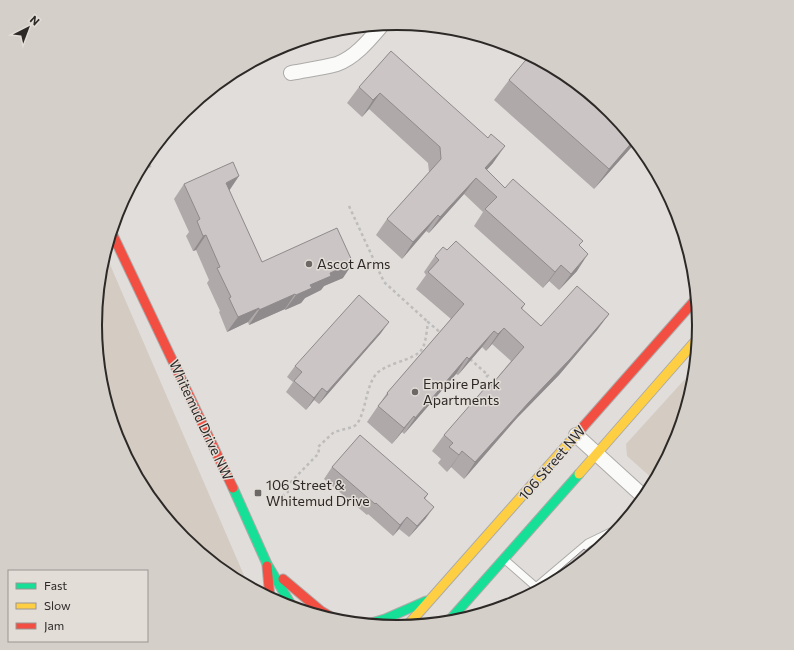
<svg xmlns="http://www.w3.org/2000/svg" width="794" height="650" font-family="Commissioner,sans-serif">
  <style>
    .green { fill: #d4cbc2 }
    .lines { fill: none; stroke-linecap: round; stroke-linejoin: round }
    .lane-casing { stroke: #adaba9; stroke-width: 9 }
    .street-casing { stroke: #adaba9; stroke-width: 16 }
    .fast-casing { stroke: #adaba9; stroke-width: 11 }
    .slow-casing { stroke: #adaba9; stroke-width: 11 }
    .jam-casing { stroke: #adaba9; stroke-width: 11 }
    .path { stroke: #bebdbc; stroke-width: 2.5; stroke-dasharray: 3 3; stroke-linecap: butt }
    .lane { stroke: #fafaf9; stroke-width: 7 }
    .street { stroke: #fafaf9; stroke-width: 14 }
    .fast { stroke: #16e098; stroke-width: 9 }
    .slow { stroke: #ffcf43; stroke-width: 9 }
    .jam { stroke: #f24e42; stroke-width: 9 }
    .wall { fill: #afa9aa }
    .shaded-wall { fill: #8f8a8b }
    .building { fill: #ccc5c6; stroke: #8f8a8b }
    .poi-dot { fill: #6b6866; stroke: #e3ddd7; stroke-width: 1.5 }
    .labels { text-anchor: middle; stroke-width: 3; stroke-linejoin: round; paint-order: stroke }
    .poi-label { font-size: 14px; fill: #2c2927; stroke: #e3ddd7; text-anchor: start }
    .street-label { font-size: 14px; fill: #2c2927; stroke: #e3ddd7 }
    .rim { fill: none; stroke: #2c2927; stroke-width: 2 }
  </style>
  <rect width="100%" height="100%" fill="#e0ddda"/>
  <path class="green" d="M 105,253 L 249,587 L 229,576 L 183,538 L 146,493 L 118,440 L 101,384 L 95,325 L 101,266 Z
    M 695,368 L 693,384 L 676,441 L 655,481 L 627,456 L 626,444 Z"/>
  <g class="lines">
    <defs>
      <path id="lane" d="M 504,559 L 536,587 L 526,597
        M 536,587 L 588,543 L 619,528"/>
      <path id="street" d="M 291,73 C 306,70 322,68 337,64 C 356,57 370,39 383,24
        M 576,435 L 644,497"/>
      <path id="fast" d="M 233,488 L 267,564 L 293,608
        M 448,622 L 579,474
        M 368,624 L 385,619 L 426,601"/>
      <path id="slow" d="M 579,474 L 698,338
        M 407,626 L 582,428"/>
      <path id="jam" d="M 111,231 L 233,488
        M 582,428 L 696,299
        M 267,566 L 270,598
        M 283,579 L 321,611 L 338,621"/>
    </defs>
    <use href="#lane" class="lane-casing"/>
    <use href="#street" class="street-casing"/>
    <use href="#fast" class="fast-casing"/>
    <use href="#slow" class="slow-casing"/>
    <use href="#jam" class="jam-casing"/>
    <path class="path" d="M 138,173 L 152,165
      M 349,206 L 384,282 L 428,322
      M 470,359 L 488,375 L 485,379
      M 272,503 L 288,492 L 287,486 L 319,453 L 318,447 L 334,432 L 353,427 L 357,424 C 367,409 365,387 377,373 C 383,368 389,366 396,363 C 425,353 424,352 428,322 L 442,334"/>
    <use href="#lane" class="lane"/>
    <use href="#street" class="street"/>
    <use href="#fast" class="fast"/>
    <use href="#slow" class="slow"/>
    <use href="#jam" class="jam"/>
  </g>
  <path class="wall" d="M 391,51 L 493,163 L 486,170 L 505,188 L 579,246 L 577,271 L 559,290 L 549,281 L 543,288 L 474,226 L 483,212 L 464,194 L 429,233 L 426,231 L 402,259 L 376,235 L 387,219 L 429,172 L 428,163 L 369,109 L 362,117 L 347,103 L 359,87 Z
    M 509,80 L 611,112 L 636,142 L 594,189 L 494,100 Z
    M 184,184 L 229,190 L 262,262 L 343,278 L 324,286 L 321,290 L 305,298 L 301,303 L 285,310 L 285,309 L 249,325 L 248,322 L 227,332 L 219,312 L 220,311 L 207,283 L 209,280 L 196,250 L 193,251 L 186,236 L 189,232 L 174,199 Z
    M 447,250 L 525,304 L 522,309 L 541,326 L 609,314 L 597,330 L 559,375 L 517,418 L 464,479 L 451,467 L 447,472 L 438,463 L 441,459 L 432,451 L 444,435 L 487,390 L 511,361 L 492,344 L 486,351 L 482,347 L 458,375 L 456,374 L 404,434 L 402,432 L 392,444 L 367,422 L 387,393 L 451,319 L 416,289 L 426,275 L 424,272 L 435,256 Z
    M 381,333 L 319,404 L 314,400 L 306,410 L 286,392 L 293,382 L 287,377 L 295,366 Z
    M 332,467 L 428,494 L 425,499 L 426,518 L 409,537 L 399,529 L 393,536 L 368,514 L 367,515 L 324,479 Z
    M 565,576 L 542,588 L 547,581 Z"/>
  <path class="shaded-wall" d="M 380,93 L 369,109 L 362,117 L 373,100 Z
    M 634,140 L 636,142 L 594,189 L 609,169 Z
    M 505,146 L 493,163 L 478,180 L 485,168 Z
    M 239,176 L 229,191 L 226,183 Z
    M 476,178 L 464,194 L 429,233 L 440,217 Z
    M 438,215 L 426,231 L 402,259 L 413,242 Z
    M 206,235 L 196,250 L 193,251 L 203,236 Z
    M 588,254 L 577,271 L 559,290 L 571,274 Z
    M 353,263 L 343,278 L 324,286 L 321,290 L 305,298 L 301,303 L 285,310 L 296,295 L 310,285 L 330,273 Z
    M 561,265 L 549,281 L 543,288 L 555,272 Z
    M 295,294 L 285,309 L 249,325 L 259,310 Z
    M 259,308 L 248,322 L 227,332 L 238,317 Z
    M 609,314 L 597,330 L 559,375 L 517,418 L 464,479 L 475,462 L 529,402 Z
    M 389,322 L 381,333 L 319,404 L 327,392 Z
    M 504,328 L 492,344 L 486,351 L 498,334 Z
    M 494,331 L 482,347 L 458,375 L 469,359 Z
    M 467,357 L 456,374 L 404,434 L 415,418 Z
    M 322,388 L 314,400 L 306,410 L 314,398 Z
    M 414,416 L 402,432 L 392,444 L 404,428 Z
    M 462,451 L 451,467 L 447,472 L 459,455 Z
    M 434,507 L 426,518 L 409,537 L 417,526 Z
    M 407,517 L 399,529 L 393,536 L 400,525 Z"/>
  <path class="building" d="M 391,51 L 488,138 L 491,134 L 505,146 L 485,168 L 505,188 L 513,179 L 583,241 L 579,245 L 588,254 L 571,274 L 561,265 L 555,272 L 485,209 L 497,197 L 476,178 L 440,217 L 438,215 L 413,242 L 387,219 L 441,159 L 440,147 L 380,93 L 373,100 L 359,87 Z
    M 530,55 L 565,74 L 611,112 L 634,140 L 609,169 L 509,80 Z
    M 233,162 L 239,176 L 226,183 L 262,262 L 337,228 L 353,263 L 330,273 L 331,276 L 310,285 L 312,288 L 296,295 L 295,294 L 259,310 L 259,308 L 238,317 L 229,298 L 231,297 L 217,268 L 220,267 L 206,235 L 203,236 L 197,221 L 200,219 L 184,184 Z
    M 456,241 L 525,304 L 521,308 L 541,326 L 577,286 L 609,314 L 570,359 L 529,402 L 475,462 L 462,451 L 459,455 L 449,447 L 453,443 L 444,435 L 485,388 L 487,390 L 524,347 L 504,328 L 498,334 L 494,331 L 469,359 L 467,357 L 415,418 L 414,416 L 404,428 L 378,406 L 388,394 L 387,393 L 464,304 L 428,272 L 439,260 L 435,256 L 443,247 L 447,250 Z
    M 359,295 L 389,322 L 327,392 L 322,388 L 314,398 L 294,381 L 302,372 L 295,366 Z
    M 360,435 L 428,494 L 424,498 L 434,507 L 417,526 L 407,517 L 400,525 L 376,503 L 375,504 L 332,467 Z
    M 584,549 L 591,555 L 565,576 L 550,584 L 547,581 Z"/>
  <g class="poi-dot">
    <circle cx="309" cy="264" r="4"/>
    <circle cx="415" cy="392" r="4"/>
    <rect x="254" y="489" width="8" height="8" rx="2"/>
  </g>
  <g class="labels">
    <g class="poi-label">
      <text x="317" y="269">Ascot Arms</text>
      <text x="423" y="389">Empire Park<tspan x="423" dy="16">Apartments</tspan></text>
      <text x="266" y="490">106 Street &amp;<tspan x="266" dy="16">Whitemud Drive</tspan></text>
    </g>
    <g class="street-label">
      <text transform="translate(201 420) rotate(65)" y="5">Whitemud Drive NW</text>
      <text transform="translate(552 463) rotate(-49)" y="5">106 Street NW</text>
    </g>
  </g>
  <path d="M0 0H794V650H0ZM102 325a295 295 0 1 1 590 0a295 295 0 1 1-590 0Z" fill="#d4cfc9" fill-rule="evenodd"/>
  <path class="rim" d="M102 325a295 295 0 1 1 590 0a295 295 0 1 1-590 0Z"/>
  <rect x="8" y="570" width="140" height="72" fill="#e3ddd7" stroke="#9a9591"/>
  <rect x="16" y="583" width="20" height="6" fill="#16e098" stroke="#9a9591"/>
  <text x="44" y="590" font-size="12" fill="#2c2927">Fast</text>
  <rect x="16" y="603" width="20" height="6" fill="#ffcf43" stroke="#9a9591"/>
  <text x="44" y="610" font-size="12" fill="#2c2927">Slow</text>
  <rect x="16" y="623" width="20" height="6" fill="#f24e42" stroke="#9a9591"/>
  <text x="44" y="630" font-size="12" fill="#2c2927">Jam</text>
  <g transform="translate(28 28) rotate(42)" stroke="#e3ddd7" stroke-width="3" paint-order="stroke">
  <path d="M0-3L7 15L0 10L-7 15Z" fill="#2c2927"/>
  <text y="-6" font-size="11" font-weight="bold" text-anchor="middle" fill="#2c2927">N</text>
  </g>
</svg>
